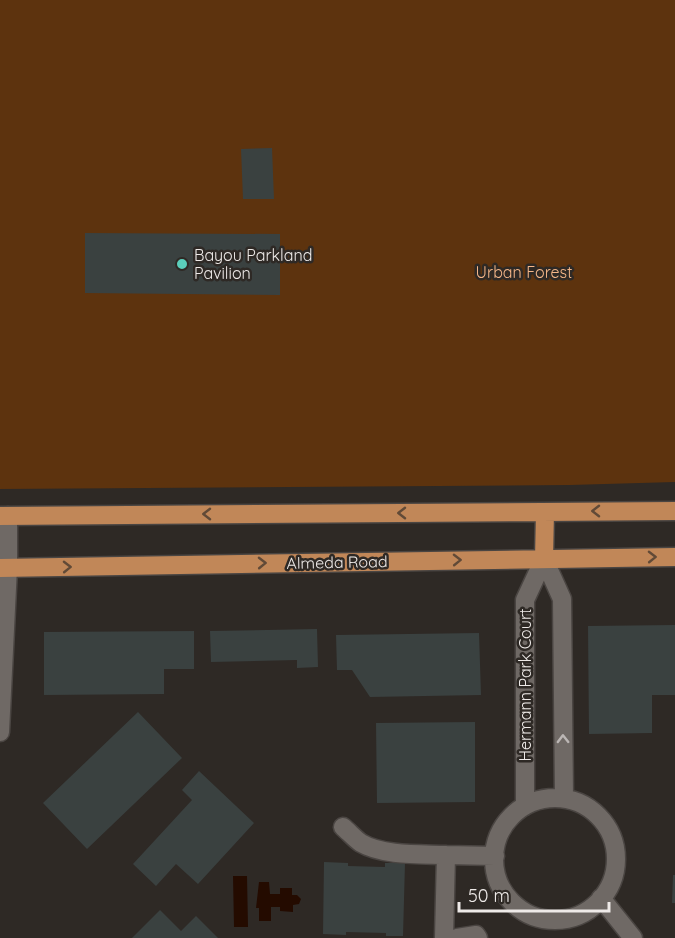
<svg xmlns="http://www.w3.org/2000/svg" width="675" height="938" font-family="Quicksand,sans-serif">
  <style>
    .green { fill: #5d330e }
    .water { fill: #240b00 }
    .building { fill: #3a4140 }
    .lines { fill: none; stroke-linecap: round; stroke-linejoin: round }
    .minor-casing { stroke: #4a4542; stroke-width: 21 }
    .major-casing { stroke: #4a4542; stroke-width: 21 }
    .minor { stroke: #6f6965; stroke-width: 18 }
    .major { stroke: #c18758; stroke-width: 18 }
    .oneway { stroke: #614a37 }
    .oneway2 { stroke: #bbb6b4 }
    .poi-dot { fill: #5bcebb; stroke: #2e2925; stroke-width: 2 }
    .labels { text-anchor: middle; stroke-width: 5; stroke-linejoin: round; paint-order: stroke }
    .poi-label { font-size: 16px; fill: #eeeae8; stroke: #2e2925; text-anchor: start }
    .park-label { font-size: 16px; fill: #f6b788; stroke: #2e2925 }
    .street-label { font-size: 16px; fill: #eeeae8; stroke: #2e2925 }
  </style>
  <rect width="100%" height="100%" fill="#2e2925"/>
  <path class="green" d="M 0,0 L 675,0 L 675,482 L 570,485 L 0,489 Z"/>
  <path class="water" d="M 233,876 L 247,876 L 248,927 L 234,927 Z
    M 259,882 L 269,882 L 270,894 L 280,894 L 280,888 L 292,888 L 292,895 L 297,895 L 301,899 L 299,904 L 293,905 L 293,912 L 280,911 L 280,907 L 271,907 L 271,921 L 259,921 L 259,908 L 256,908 Z"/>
  <path class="building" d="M 272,148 L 274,199 L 243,199 L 241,149 Z
    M 85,233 L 280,234 L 280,295 L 85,293 Z
    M 675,625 L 675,695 L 652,695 L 652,733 L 589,734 L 588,626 Z
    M 317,629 L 318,667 L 297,668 L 297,660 L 211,662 L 210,631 Z
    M 194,631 L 194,669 L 164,669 L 164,694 L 44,695 L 44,632 Z
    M 479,633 L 481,695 L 370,697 L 352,670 L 337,670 L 336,635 Z
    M 138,712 L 182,758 L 87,849 L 43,803 Z
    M 475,722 L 475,802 L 377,803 L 376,723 Z
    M 199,771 L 254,823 L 198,884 L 176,864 L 156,886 L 133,864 L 192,800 L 182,790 Z
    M 324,862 L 348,863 L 348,866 L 385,867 L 385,863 L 405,863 L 403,936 L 386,936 L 386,933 L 346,932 L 346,935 L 323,934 Z
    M 673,875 L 675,875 L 675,903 L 672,903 Z
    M 160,910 L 181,931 L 196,916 L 218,938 L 132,938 Z"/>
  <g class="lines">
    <defs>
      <path id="minor" d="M 544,559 L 562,599 L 564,798
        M 0,732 L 8,567 L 8,516
        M494 859a61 61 0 1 1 122 0a61 61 0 1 1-122 0Z
        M 525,806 L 525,600 L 544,559
        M 343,827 C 349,832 355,839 361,843 C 383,856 421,854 446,855
        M 601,898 L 633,938
        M 444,938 L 446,855 L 495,856
        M 457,938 L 476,935 L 478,938"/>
      <path id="major" d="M 0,516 L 675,511
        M 544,559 L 545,512
        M 0,568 L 675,557"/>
    </defs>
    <use href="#minor" class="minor-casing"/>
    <use href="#major" class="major-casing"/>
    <use href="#minor" class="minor"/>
    <use href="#major" class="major"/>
  </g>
  <defs><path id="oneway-chevron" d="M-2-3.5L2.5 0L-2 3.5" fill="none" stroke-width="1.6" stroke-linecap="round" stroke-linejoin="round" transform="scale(1.5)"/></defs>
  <g class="oneway">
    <use href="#oneway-chevron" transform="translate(596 511) rotate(180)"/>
    <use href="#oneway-chevron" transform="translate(402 513) rotate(180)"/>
    <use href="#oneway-chevron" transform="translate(207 514) rotate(180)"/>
    <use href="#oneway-chevron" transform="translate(652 557) rotate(-1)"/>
    <use href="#oneway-chevron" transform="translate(457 560) rotate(-1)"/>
    <use href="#oneway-chevron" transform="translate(262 563) rotate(-1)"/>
    <use href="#oneway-chevron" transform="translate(67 567) rotate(-1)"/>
  </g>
  <use class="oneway2" href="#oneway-chevron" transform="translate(563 739) rotate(-91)"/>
  <circle class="poi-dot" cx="182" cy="264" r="6"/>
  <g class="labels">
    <g class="poi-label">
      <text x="194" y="261">Bayou Parkland<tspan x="194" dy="18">Pavilion</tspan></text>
    </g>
    <g class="park-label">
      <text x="524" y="278">Urban Forest</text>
    </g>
    <g class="street-label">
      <text transform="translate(337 562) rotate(-1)" y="6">Almeda Road</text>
      <text transform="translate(525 685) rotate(-90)" y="6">Hermann Park Court</text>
    </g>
  </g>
  <path d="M459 902v9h150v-9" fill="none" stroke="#eeeae8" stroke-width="3"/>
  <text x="468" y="902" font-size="18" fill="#eeeae8" stroke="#2e2925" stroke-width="4.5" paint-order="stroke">50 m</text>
</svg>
